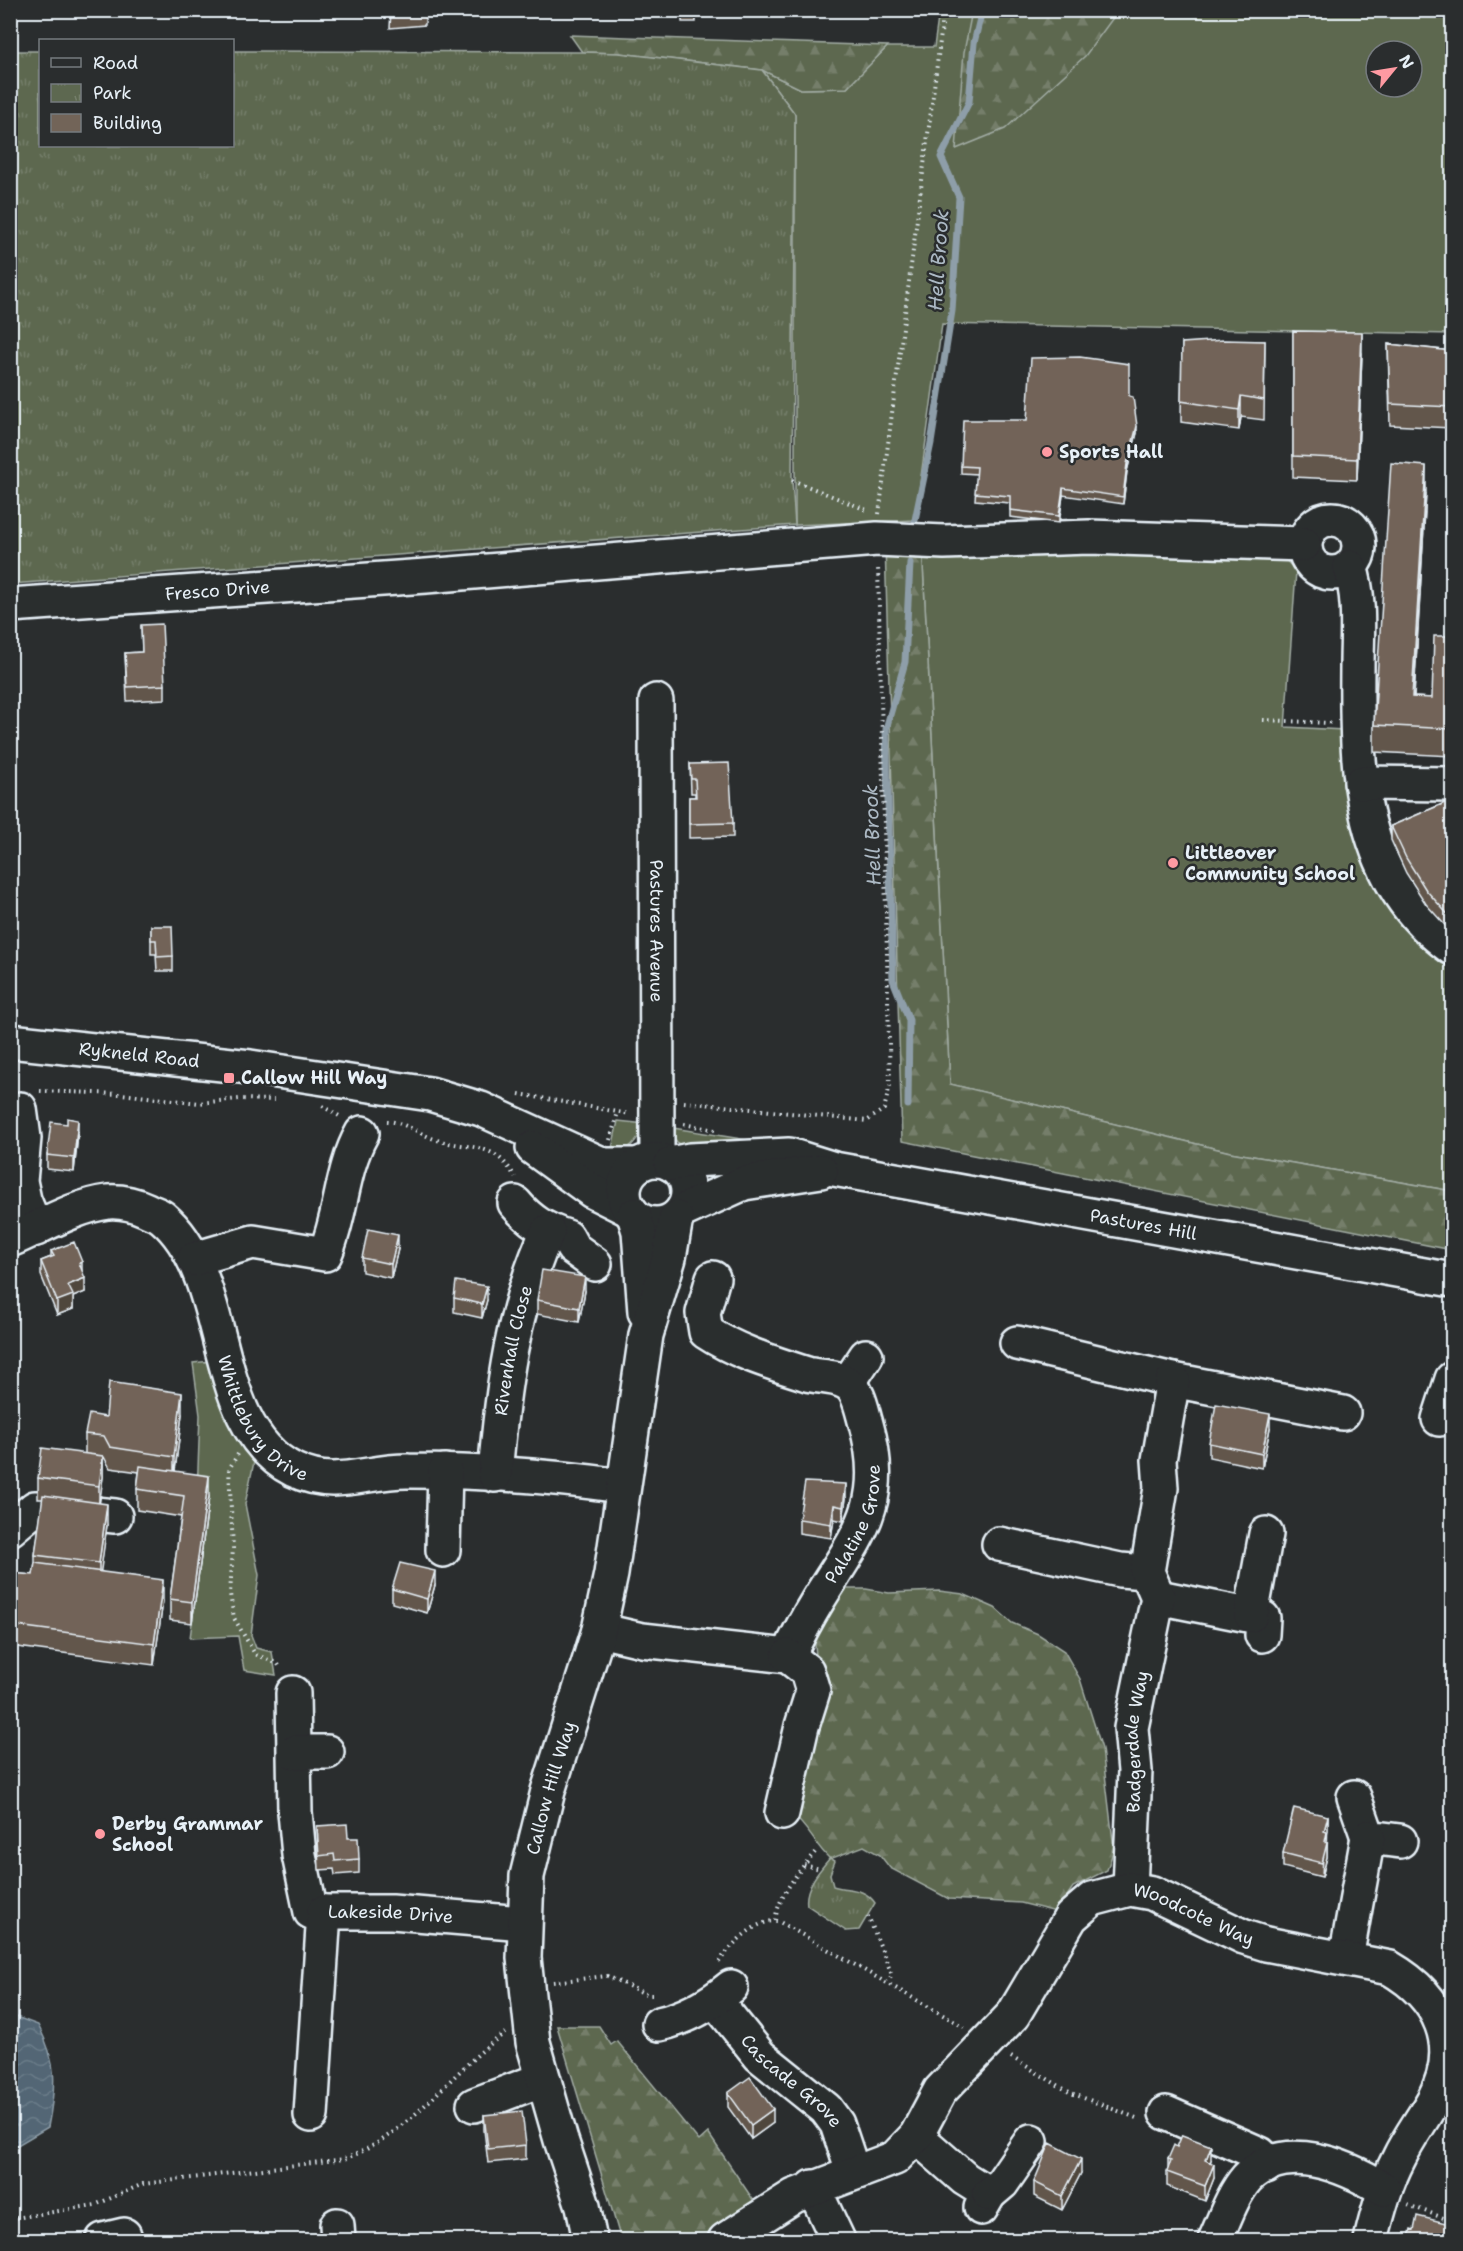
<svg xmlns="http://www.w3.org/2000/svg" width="1463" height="2251" font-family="'Shantell Sans',sans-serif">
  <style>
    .grass { fill: #5d6850; stroke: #a2aca4; stroke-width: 1.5; fill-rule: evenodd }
    .forest { fill: url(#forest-firs); stroke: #a2aca4; stroke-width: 1.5 }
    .park { fill: url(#park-tufts); stroke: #a2aca4; stroke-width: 1.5 }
    .water { fill: url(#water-waves); stroke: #8e9ea9; stroke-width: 1.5 }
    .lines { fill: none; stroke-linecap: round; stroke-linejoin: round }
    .stream { stroke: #8e9ea9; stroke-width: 7 }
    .minor-casing { stroke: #e8f1f8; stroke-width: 38 }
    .path { stroke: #e8f1f8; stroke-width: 4; stroke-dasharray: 1.5 4.5; stroke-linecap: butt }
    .minor { stroke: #2a2d2e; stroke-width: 33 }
    .wall { fill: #62564c; stroke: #e8f1f8; stroke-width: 1.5 }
    .shaded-wall { fill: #50463e; stroke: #e8f1f8; stroke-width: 1.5 }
    .building { fill: #726458; stroke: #e8f1f8; stroke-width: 1.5 }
    .poi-dot { fill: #ff9aa2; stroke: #2a2d2e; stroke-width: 2 }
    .labels { text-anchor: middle; stroke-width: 5; stroke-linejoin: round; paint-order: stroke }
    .poi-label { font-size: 18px; font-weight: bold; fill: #e8f1f8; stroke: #2a2d2e; text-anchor: start }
    .street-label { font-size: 18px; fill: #e8f1f8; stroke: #2a2d2e }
    .water-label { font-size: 20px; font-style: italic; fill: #acb9c4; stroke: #2a2d2e }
  </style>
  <defs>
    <pattern id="forest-firs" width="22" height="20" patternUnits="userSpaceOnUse" patternTransform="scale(1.5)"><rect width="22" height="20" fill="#5d6850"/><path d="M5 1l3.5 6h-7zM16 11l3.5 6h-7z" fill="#747e6a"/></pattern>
    <pattern id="park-tufts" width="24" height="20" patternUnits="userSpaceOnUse" patternTransform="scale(1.5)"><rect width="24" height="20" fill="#5d6850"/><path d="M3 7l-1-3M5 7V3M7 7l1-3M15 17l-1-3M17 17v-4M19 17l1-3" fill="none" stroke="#747e6a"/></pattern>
    <pattern id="water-waves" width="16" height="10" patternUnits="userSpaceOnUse" patternTransform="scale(1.5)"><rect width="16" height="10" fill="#526675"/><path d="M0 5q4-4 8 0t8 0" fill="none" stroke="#6b7c89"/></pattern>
  </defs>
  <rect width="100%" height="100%" fill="#2a2d2e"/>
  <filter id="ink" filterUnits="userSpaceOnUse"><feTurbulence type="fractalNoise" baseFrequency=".0167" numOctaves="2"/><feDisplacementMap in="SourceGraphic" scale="12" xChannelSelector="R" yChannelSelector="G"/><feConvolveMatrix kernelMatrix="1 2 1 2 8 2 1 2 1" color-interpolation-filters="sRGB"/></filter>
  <g filter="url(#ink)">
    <path class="grass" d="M 939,11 L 1452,11 L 1452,334 L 942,324 L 915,520 L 795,525 L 795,114 L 762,70 L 801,89 L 847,88 L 887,47 L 934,47 ZM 1376,51 L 1412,51 L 1412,87 L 1376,87 Z
      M 922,546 L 1283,557 L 1296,571 L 1285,727 L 1344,730 L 1344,786 L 1352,819 L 1439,956 L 1452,966 L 1452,1191 L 1230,1152 L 950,1084 Z
      M 618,1121 L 645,1124 C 638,1140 629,1153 611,1153 Z
      M 667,1127 L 754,1141 L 687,1149 L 679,1145 Z
      M 211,1361 L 230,1421 L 254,1462 L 245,1504 L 259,1575 L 251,1635 L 256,1648 L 272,1652 L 276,1675 L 244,1670 L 238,1636 L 190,1638 L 209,1497 L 197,1495 L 200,1415 L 193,1363 Z"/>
    <path class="forest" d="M 972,11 L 972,10 L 1118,11 L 1085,56 L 1005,129 L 956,149 L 964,52 Z
      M 570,35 L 888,46 L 847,88 L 801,89 L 762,70 L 619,53 L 582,52 Z
      M 885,544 L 922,546 L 950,1084 L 1230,1152 L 1452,1191 L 1452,1250 L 902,1141 Z
      M 841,1589 L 866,1589 L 889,1593 L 939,1591 L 963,1594 L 995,1608 L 1012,1623 L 1038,1634 L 1064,1651 L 1080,1679 L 1102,1749 L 1114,1849 L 1107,1870 L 1073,1887 L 1056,1912 L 1021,1903 L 949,1899 L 890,1868 L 880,1855 L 864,1846 L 830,1859 C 814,1844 809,1828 792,1814 L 827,1681 L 816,1655 L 814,1636 Z
      M 557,2026 L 599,2026 L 611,2045 L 617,2041 L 699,2141 L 708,2133 L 758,2207 L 704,2240 L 621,2240 Z"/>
    <path class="park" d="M 11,51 L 40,51 L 40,146 L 232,146 L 233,51 L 582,52 L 619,53 L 762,70 L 795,114 L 792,480 L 795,525 L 11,584 Z
      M 830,1858 L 835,1861 L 830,1874 L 833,1886 C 849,1891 864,1887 875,1903 L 859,1930 L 846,1931 L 807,1905 C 804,1888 819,1871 830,1858 Z"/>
    <path class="water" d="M 11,2015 L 38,2025 C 58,2063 56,2086 48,2127 L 11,2149 Z"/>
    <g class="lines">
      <path class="stream" d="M 915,520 L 931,443 L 952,311 L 959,197 L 941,157 L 969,102 L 974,43 L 982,10
        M 908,1105 L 909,1020 L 893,980 L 886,729 L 905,662 L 910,563"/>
      <defs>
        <g id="minor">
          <circle cx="1332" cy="546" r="27"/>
          <path d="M 1350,567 C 1361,599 1357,633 1357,667 C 1356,772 1357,880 1452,948"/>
          <path id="s1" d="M 10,605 L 426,576 L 877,539 L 944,542 L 1089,537 L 1304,544"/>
          <path id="s2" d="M 656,701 L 657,1160"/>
          <path d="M 1361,783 L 1452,784"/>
          <path id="s3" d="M 10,1041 L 250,1067 L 430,1094 L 481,1109 L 604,1165 L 638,1165"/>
          <path d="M 20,1109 L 24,1138 L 20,1181 L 24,1200 L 36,1229"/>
          <path d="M 533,1148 L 592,1191 L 630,1210"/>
          <circle cx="656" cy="1192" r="32"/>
          <path id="s4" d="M 671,1164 L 690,1160 L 789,1155 L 834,1169 L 1452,1280"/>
          <path d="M 515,1203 C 530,1221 545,1230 567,1237 L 573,1248 L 595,1264"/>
          <path d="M 682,1211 L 744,1183 L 821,1171"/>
          <path d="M 634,1215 L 639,1231 L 645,1312"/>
          <path id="s5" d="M 10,1240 C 41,1227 75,1206 108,1202 C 122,1201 134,1204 147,1210 C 152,1213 159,1214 163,1218 C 234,1278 206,1426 294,1470 C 336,1490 367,1470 409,1471 C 480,1471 551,1476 621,1486"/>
          <path d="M 194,1259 L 253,1242 L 325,1254 C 342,1214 341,1170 362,1133"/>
          <path d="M 1017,1343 L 1173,1380 L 1343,1413"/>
          <path d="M 848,1383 L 866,1356"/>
          <path d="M 1439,1419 L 1452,1379"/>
          <path id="s6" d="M 495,1475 C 502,1390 512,1309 548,1231"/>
          <path d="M 10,1529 L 35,1508 L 115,1516"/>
          <path d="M 999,1544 L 1120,1570 L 1147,1572"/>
          <path d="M 443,1550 L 445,1471"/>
          <path d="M 1158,1597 L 1263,1618 L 1262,1635"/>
          <path d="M 1251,1615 L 1266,1534"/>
          <path id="s7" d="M 599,1630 L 642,1640 L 788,1656 C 797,1637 807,1618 818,1600 C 857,1536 889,1504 866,1424 C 862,1411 859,1390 847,1383 C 836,1376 819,1377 807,1374 C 773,1363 736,1352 706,1332 L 703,1313 L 713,1278"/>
          <path id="s8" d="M 293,1693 L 295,1812 L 299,1855 L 311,1912 L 392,1912 L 523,1923"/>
          <path d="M 295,1752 L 327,1752"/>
          <path d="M 1354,1797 L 1368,1837 L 1400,1841"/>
          <path d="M 782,1813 L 802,1726 L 813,1691 L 807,1671 L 788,1656"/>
          <path id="s9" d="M 1130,1889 L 1135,1771 L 1131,1728 L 1158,1597 L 1147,1572 L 1161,1488 L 1159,1460 L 1173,1380"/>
          <path d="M 1346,1958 L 1368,1837"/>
          <path id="s10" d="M 715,2000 L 760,2056 L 826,2109 L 837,2124 L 853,2172"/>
          <path d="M 659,2024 C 687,2018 709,2005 731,1987"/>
          <path d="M 474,2105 L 543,2079"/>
          <path d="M 1166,2113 L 1260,2154 L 1266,2166"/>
          <path d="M 311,2115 L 324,1912"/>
          <path d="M 916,2136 L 965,2179 L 989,2194 L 981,2208"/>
          <path d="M 813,2187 L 838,2240"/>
          <path d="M 989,2194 L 1002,2183 L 1031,2141"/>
          <path d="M 337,2225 L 338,2240"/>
          <path d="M 103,2240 L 124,2235"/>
          <path id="s11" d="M 590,2240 L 583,2206 L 561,2140 L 533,2042 L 524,1958 L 527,1876 L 548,1791 L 599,1630 L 611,1574 L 646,1335 L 669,1258 L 676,1218"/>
          <path id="s12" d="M 725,2240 L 794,2196 L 895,2158 L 916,2136 L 940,2091 L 1013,2015 L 1071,1917 L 1092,1899 L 1130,1889 L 1152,1893 L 1244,1937 L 1266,1944 L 1390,1968 C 1440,1997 1463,2045 1434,2099 C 1423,2119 1409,2137 1399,2158 C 1385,2185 1378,2211 1371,2240"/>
          <path d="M 1215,2240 C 1224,2221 1232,2195 1247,2178 C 1285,2139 1346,2166 1384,2189"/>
        </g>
      </defs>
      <use href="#minor" class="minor-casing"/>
      <path class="path" d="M 792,480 L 869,511
        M 879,514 L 944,10
        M 1263,720 L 1331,723
        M 40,1091 L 121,1094 L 199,1103 L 239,1099 L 274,1100
        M 519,1094 L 618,1112
        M 684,1102 L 867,1121 L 884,1109 L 890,1085 L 878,566
        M 322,1106 L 341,1117
        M 387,1121 C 404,1122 418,1133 434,1139 C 469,1151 493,1139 515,1177
        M 684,1124 L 715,1130
        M 610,1140 L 618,1112 L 630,1114
        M 238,1454 L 229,1469 L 233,1548 L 230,1594 L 234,1618 L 255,1654 L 278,1664 L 281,1669
        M 804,1865 L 820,1869
        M 868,1916 L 892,1975 L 888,1982
        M 775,1920 C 779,1895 800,1869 817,1850
        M 719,1962 C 731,1945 755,1919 778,1921 L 964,2027
        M 553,1982 L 607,1976 L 648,1995 L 655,1995
        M 1011,2057 L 1071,2093 L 1139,2119
        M 1408,2205 L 1452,2221
        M 10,2219 L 95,2205 L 143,2184 L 344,2159 C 411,2135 448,2073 505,2033
        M 12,2219 L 17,2240"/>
      <use href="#minor" class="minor"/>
    </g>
    <path class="wall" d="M 391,10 L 425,10 L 425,25 L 390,28 Z
      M 682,10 L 696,10 L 696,22 L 682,22 Z
      M 1293,331 L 1362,353 L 1357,480 L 1293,477 Z
      M 1265,341 L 1264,420 L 1241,417 L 1239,430 L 1181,422 L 1182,343 Z
      M 1388,344 L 1452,351 L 1452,428 L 1390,425 Z
      M 1129,396 L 1137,433 L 1127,471 L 1123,504 L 1063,495 L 1059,523 L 1010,517 L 1010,503 L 975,500 L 977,474 L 961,473 L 961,466 Z
      M 1426,493 L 1414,697 L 1432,698 L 1452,636 L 1452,756 L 1374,752 L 1374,725 Z
      M 141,625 L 165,685 L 165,699 L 127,701 L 125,653 L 142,652 Z
      M 690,764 L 733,823 L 733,837 L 689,838 L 689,797 L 695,797 L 695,793 L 691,793 Z
      M 1452,800 L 1452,933 L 1426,904 L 1406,873 L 1391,840 L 1391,826 Z
      M 151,926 L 173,956 L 173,971 L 157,971 L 156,954 L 151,954 Z
      M 78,1134 L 74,1172 L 47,1169 L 47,1155 Z
      M 398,1249 L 391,1278 L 362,1272 L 362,1258 Z
      M 51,1251 L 82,1272 L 85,1292 L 73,1297 L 73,1309 L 57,1315 L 41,1275 L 41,1261 L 51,1257 Z
      M 585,1291 L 579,1322 L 537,1314 L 537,1300 Z
      M 454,1298 L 487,1300 L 482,1318 L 454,1312 Z
      M 182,1414 L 175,1471 L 209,1496 L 192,1623 L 170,1620 L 170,1599 L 181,1517 L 137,1510 L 137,1489 L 139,1472 L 110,1468 L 104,1457 L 103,1457 L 103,1477 L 99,1503 L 107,1525 L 100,1571 L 163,1601 L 154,1665 L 10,1646 L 10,1573 L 33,1575 L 35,1563 L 35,1555 L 43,1499 L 38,1499 L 38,1478 L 85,1454 L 85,1434 L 106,1417 Z
      M 1270,1428 L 1262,1468 L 1209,1457 L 1209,1443 Z
      M 846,1498 L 843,1521 L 834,1519 L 831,1538 L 799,1533 L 799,1519 Z
      M 435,1585 L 427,1613 L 392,1603 L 392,1589 Z
      M 1328,1816 L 1327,1857 L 1322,1877 L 1283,1867 L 1283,1853 Z
      M 317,1826 L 348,1838 L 359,1859 L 359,1873 L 335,1875 L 334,1869 L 319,1870 Z
      M 728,2093 L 773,2123 L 751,2139 L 728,2107 Z
      M 484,2115 L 526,2145 L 526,2159 L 488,2163 L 484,2130 Z
      M 1168,2159 L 1211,2160 L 1210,2162 L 1214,2178 L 1205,2201 L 1167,2186 L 1167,2172 L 1168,2168 Z
      M 1081,2173 L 1062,2210 L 1034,2196 L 1034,2182 Z"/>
    <path class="shaded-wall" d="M 1362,332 L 1362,353 L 1357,480 L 1357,459 Z
      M 1241,396 L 1241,417 L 1239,430 L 1239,410 Z
      M 1137,426 L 1137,433 L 1127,471 L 1123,504 L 1127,464 Z
      M 1426,466 L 1426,493 L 1412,725 L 1412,697 Z
      M 1063,488 L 1063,495 L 1059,523 L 1059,516 Z
      M 78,1120 L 78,1134 L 74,1172 L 74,1158 Z
      M 398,1235 L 398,1249 L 391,1278 L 391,1264 Z
      M 82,1262 L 82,1276 L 79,1263 Z
      M 585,1277 L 585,1291 L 579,1322 L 579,1308 Z
      M 85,1278 L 85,1292 L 73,1297 L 73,1309 L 57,1315 L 57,1301 L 68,1285 Z
      M 487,1286 L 487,1300 L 482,1318 L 482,1304 Z
      M 182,1393 L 182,1414 L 174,1478 L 174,1457 Z
      M 1270,1414 L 1270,1428 L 1262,1468 L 1262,1454 Z
      M 103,1456 L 103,1477 L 99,1507 L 99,1486 Z
      M 209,1476 L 209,1496 L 192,1623 L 192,1602 Z
      M 846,1484 L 846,1498 L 843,1521 L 843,1507 Z
      M 107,1504 L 107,1525 L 99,1584 L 99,1563 Z
      M 834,1505 L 834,1519 L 831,1538 L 831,1524 Z
      M 435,1571 L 435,1585 L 427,1613 L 427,1599 Z
      M 163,1580 L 163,1601 L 154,1665 L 154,1644 Z
      M 1328,1816 L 1328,1831 L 1326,1839 L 1327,1832 L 1327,1857 L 1322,1877 L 1324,1831 Z
      M 773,2109 L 773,2123 L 751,2139 L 751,2125 Z
      M 1211,2146 L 1211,2160 L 1206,2174 L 1206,2160 Z
      M 1081,2159 L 1081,2173 L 1062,2210 L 1062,2196 Z
      M 1214,2164 L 1214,2178 L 1205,2201 L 1205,2186 Z
      M 1450,2224 L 1449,2241 L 1446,2241 Z"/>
    <path class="building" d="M 391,10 L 425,10 L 425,11 L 390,14 Z
      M 1293,331 L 1362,332 L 1357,459 L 1293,456 Z
      M 1224,340 L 1265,341 L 1264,400 L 1241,396 L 1239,410 L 1181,401 L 1182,343 Z
      M 1388,344 L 1452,351 L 1452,407 L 1390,404 Z
      M 1080,357 L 1129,364 L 1129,396 L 1133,397 L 1137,426 L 1127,464 L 1123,497 L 1063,488 L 1059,516 L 1010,510 L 1010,496 L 975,493 L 977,467 L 961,466 L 963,420 L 1027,420 L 1031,358 Z
      M 1391,463 L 1426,466 L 1412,697 L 1432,698 L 1434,636 L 1452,636 L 1452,729 L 1374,725 Z
      M 162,624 L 165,685 L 127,687 L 125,653 L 142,652 L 141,625 Z
      M 729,763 L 733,823 L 689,824 L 689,797 L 696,797 L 695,779 L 691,779 L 690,764 Z
      M 1452,800 L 1452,919 L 1426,890 L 1406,858 L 1391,826 Z
      M 151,926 L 172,926 L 173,956 L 157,957 L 156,940 L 151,940 Z
      M 67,1118 L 78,1120 L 74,1158 L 47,1155 L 51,1122 L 67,1124 Z
      M 368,1229 L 398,1235 L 391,1264 L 362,1258 Z
      M 74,1242 L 82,1262 L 79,1263 L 85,1278 L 68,1285 L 73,1295 L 57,1301 L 41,1261 L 54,1256 L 51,1251 Z
      M 542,1270 L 585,1277 L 579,1308 L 537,1300 Z
      M 456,1281 L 487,1286 L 482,1304 L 454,1298 Z
      M 109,1382 L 182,1393 L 174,1457 L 110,1447 L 104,1436 L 85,1434 L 89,1414 L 106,1417 Z
      M 1216,1404 L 1270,1414 L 1262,1454 L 1209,1443 Z
      M 42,1448 L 103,1456 L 99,1486 L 38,1478 Z
      M 140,1466 L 209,1476 L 192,1602 L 170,1599 L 184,1496 L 137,1489 Z
      M 805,1482 L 846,1484 L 843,1507 L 834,1505 L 831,1524 L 799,1519 Z
      M 43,1495 L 107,1504 L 99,1563 L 35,1555 Z
      M 35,1563 L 163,1580 L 154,1644 L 10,1625 L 10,1573 L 33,1575 Z
      M 400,1563 L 435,1571 L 427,1599 L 392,1589 Z
      M 1294,1808 L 1328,1816 L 1324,1831 L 1327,1832 L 1325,1842 L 1327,1843 L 1322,1863 L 1283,1853 Z
      M 347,1824 L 348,1838 L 358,1838 L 359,1859 L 335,1861 L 334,1854 L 319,1856 L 317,1826 Z
      M 750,2077 L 773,2109 L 751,2125 L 728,2093 Z
      M 522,2111 L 526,2145 L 488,2149 L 484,2115 Z
      M 1182,2135 L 1211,2146 L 1206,2160 L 1214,2164 L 1205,2186 L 1167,2172 L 1171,2160 L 1168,2159 L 1174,2145 L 1177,2147 Z
      M 1050,2143 L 1081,2159 L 1062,2196 L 1034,2182 Z
      M 1417,2216 L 1450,2224 L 1446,2241 L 1408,2241 L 1411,2229 L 1414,2230 Z"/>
  </g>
  <g class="poi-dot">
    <circle cx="1047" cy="452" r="6"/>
    <circle cx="1173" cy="863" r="6"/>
    <rect x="223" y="1072" width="12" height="12" rx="3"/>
    <circle cx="100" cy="1834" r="6"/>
  </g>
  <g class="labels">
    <g class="poi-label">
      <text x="1059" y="458">Sports Hall</text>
      <text x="1185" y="859">Littleover<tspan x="1185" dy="21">Community School</tspan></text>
      <text x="241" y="1084">Callow Hill Way</text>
      <text x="112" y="1830">Derby Grammar<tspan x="112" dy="21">School</tspan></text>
    </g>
    <g class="street-label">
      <text dy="6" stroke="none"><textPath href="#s1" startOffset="208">Fresco Drive</textPath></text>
      <text dy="6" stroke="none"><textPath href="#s2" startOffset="230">Pastures Avenue</textPath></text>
      <text dy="6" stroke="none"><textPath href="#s3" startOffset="130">Rykneld Road</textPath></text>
      <text dy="6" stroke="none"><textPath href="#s4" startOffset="480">Pastures Hill</textPath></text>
      <text dy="6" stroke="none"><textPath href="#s6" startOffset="126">Rivenhall Close</textPath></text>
      <text dy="6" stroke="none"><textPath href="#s5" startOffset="393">Whittlebury Drive</textPath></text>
      <text dy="6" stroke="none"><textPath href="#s7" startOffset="340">Palatine Grove</textPath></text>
      <text dy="6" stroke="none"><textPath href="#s9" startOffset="148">Badgerdale Way</textPath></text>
      <text dy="6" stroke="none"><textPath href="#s11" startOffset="464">Callow Hill Way</textPath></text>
      <text dy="6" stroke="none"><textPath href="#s8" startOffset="300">Lakeside Drive</textPath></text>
      <text dy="6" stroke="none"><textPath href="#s12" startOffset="626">Woodcote Way</textPath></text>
      <text dy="6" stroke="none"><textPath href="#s10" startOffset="112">Cascade Grove</textPath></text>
    </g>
    <g class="water-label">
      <text transform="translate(938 260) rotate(-86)" y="7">Hell Brook</text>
      <text transform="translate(872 835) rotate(-92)" y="7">Hell Brook</text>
    </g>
  </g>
  <rect width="1463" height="2251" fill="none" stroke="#2a2d2e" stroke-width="36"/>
  <rect x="18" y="18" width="1427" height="2215" fill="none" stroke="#e8f1f8" stroke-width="2" filter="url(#ink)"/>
  <rect x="39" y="39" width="195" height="108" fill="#2a2d2e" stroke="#767b7f" stroke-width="1.5"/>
  <rect x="51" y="58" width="30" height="9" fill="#2a2d2e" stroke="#767b7f" stroke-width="1.5"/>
  <text x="93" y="69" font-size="18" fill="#e8f1f8">Road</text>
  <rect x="51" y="84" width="30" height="18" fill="url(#park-tufts)" stroke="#767b7f" stroke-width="1.5"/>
  <text x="93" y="99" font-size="18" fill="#e8f1f8">Park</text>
  <rect x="51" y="114" width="30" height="18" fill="#726458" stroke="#767b7f" stroke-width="1.5"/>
  <text x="93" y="129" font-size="18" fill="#e8f1f8">Building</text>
  <g transform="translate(1394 69) rotate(60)"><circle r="28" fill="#2a2d2e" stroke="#767b7f" stroke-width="1.5"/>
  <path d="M0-4.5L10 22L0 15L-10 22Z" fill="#ff9aa2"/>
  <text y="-9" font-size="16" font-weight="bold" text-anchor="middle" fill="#e8f1f8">N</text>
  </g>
</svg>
